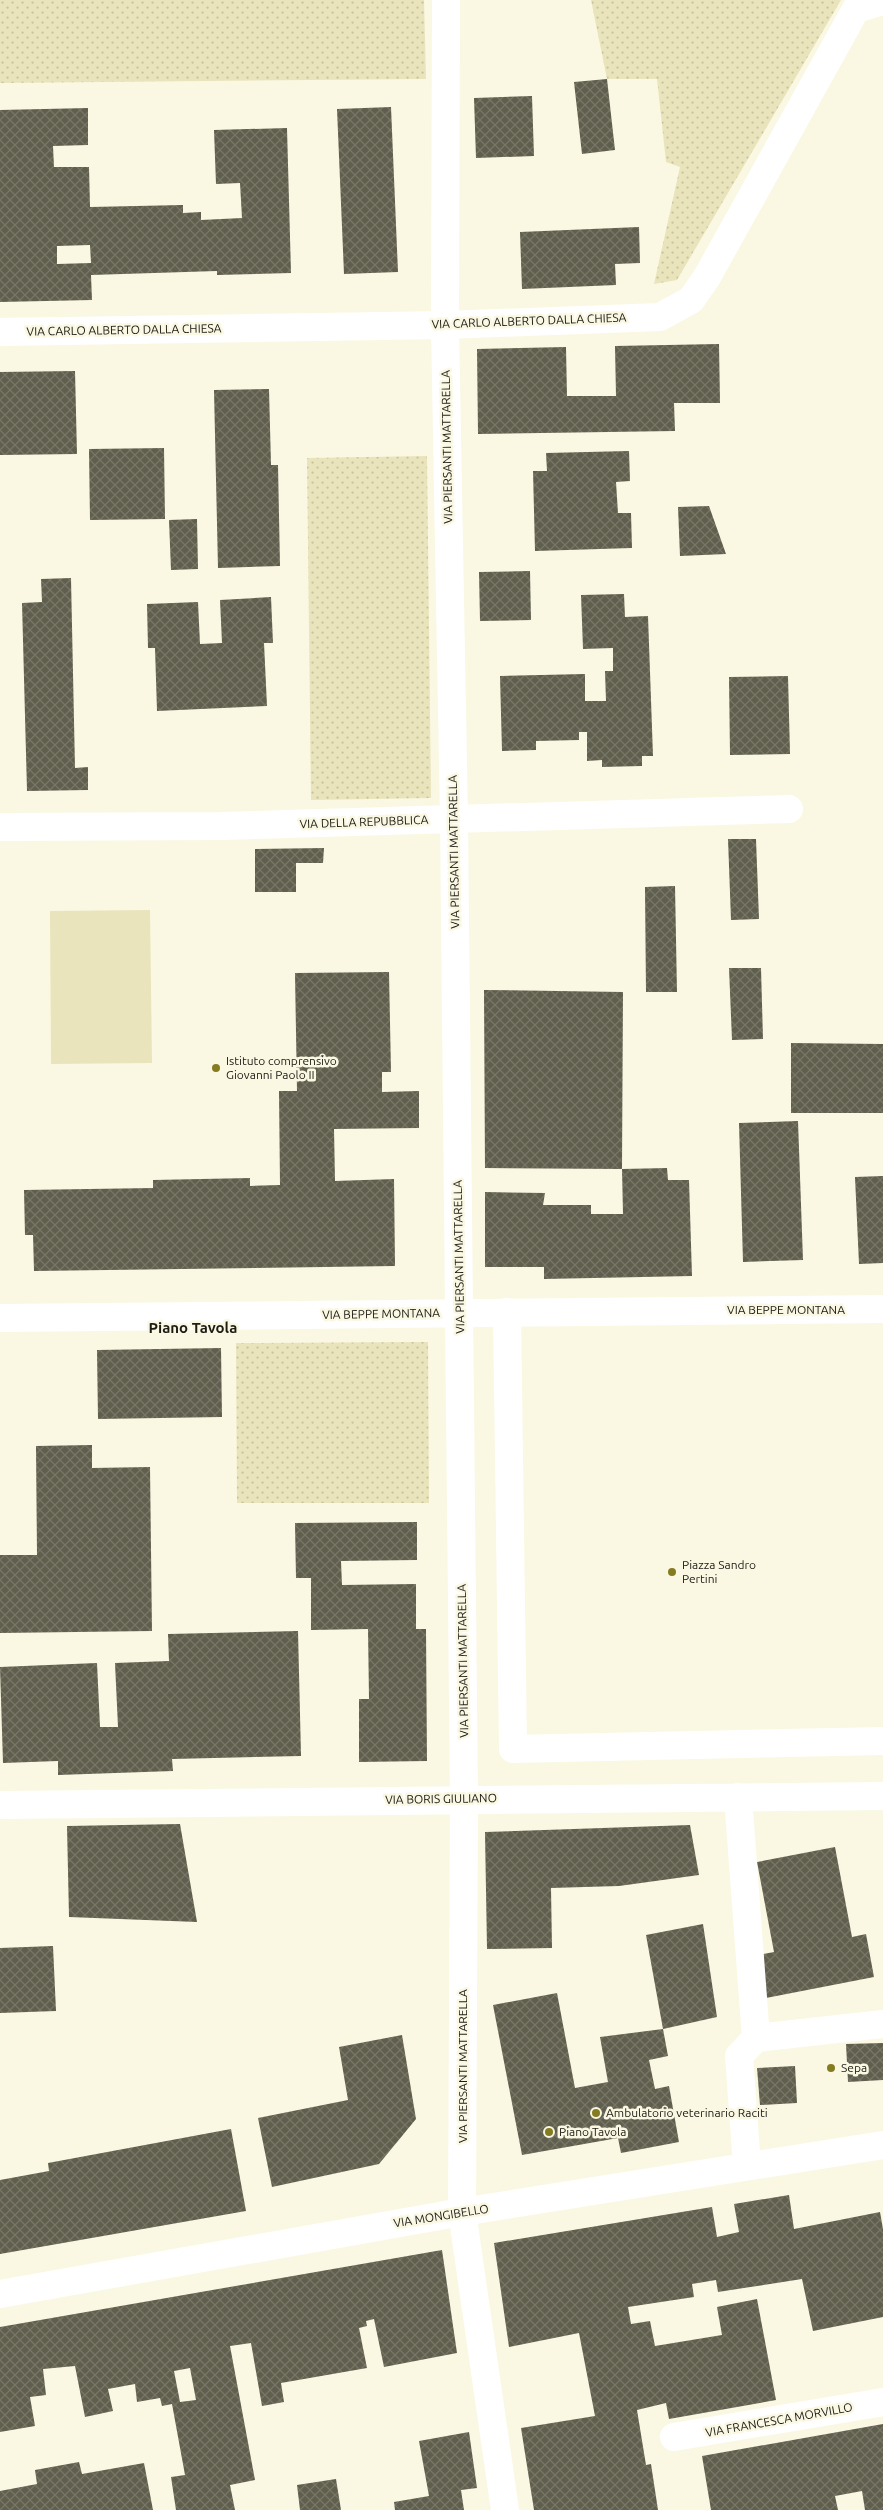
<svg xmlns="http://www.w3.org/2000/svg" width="883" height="2510" font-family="Ubuntu,sans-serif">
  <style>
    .grass { fill: url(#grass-dots) }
    .pitch { fill: #e9e4bb }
    .building { fill: url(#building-cross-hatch); fill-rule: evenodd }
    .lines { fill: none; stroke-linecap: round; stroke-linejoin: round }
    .minor { stroke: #fff; stroke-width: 28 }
    .poi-dot { fill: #857b20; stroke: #faf8e3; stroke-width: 2 }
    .labels { text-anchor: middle; stroke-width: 5; stroke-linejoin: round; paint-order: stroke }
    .street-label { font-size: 12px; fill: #1c1b14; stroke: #faf8e3 }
    .poi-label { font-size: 12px; fill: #1c1b14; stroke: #faf8e3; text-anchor: start }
    .quarter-label { font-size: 15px; font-weight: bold; fill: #1c1b14; stroke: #faf8e3 }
  </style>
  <defs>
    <pattern id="grass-dots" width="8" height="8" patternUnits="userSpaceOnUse" patternTransform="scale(1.25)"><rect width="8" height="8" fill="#e9e4bb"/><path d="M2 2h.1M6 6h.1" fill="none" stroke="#c7c3a0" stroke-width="1.8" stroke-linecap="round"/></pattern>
    <pattern id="building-cross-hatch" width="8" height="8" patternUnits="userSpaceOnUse" patternTransform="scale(1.25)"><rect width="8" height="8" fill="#605f4d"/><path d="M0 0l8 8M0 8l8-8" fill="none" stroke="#777668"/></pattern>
  </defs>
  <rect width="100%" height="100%" fill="#faf8e3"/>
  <path class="grass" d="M 0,0 L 424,0 L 426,79 L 0,83 Z
    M 591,0 L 841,0 L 677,280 L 654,284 L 680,167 L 666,162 L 657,79 L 607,79 Z
    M 427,456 L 431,798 L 311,800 L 307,458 Z
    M 428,1342 L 429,1503 L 237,1503 L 236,1343 Z"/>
  <path class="pitch" d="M 150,910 L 152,1063 L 51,1064 L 50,911 Z"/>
  <path class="building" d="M 607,79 L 615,150 L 582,154 L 574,82 Z
    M 532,96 L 534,156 L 476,158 L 474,98 Z
    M 391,107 L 398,272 L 344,274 L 337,109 Z
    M 88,108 L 88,145 L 53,146 L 54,167 L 89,167 L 90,207 L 183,205 L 183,213 L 201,212 L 201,220 L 242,218 L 240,183 L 216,184 L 214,130 L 287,128 L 291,273 L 217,275 L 217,271 L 91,275 L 92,300 L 0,302 L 0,110 ZM 90,245 L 91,263 L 57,264 L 57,246 Z
    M 639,227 L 640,263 L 615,264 L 616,285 L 522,289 L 520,232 Z
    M 719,344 L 720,403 L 674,403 L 675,431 L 478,434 L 477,349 L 566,347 L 567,396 L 616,396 L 615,346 Z
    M 75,371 L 77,454 L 0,455 L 0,372 Z
    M 269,389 L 271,465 L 278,465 L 280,566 L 218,568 L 214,390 Z
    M 164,448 L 165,519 L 90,520 L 89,449 Z
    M 629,451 L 630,481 L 616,482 L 618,513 L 631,513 L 632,548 L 535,551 L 533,471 L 547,471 L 546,453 Z
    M 709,506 L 726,554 L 680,556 L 678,507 Z
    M 197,519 L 198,569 L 171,570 L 169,520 Z
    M 530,571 L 531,620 L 480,621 L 479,572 Z
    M 71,578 L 75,768 L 88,767 L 88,790 L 27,791 L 22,603 L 42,602 L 41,579 Z
    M 624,594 L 625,617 L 648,616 L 653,756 L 642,756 L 642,766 L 602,767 L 602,760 L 587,761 L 587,732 L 579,732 L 579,740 L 536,741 L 536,750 L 502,751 L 500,676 L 585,674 L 585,701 L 606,701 L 605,671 L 613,671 L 613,648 L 583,649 L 581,595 Z
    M 271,597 L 273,643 L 264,643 L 267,706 L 157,711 L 155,648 L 148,648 L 147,604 L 198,602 L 200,644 L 222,643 L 220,600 Z
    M 788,676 L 790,754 L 730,755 L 729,677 Z
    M 728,839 L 756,839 L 759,919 L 731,920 Z
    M 324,848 L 323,863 L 296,863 L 296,892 L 255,892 L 255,849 Z
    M 675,886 L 677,992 L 646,992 L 645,887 Z
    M 729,968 L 761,968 L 763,1039 L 732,1040 Z
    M 389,972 L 391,1072 L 382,1072 L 382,1092 L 419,1091 L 419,1128 L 334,1129 L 335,1181 L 394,1179 L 395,1266 L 34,1271 L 33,1235 L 25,1235 L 24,1190 L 153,1188 L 153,1180 L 250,1178 L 250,1186 L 280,1185 L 279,1091 L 297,1091 L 295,973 Z
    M 484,990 L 623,992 L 622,1169 L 667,1168 L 668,1180 L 689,1180 L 692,1276 L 544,1279 L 544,1267 L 485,1267 L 485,1192 L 545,1193 L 543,1205 L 591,1205 L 591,1214 L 623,1214 L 622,1169 L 485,1168 Z
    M 791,1043 L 883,1044 L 883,1113 L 791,1113 Z
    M 798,1121 L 803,1260 L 743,1262 L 739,1123 Z
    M 883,1176 L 883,1263 L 859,1264 L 855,1177 Z
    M 221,1348 L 222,1417 L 98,1419 L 97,1350 Z
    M 92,1445 L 92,1468 L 150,1467 L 152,1631 L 0,1633 L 0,1555 L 37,1555 L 36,1446 Z
    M 417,1522 L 417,1560 L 341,1561 L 342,1585 L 416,1584 L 416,1629 L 426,1629 L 427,1761 L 359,1762 L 359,1699 L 369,1699 L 368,1629 L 311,1630 L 311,1578 L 296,1578 L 295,1523 Z
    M 298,1631 L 301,1756 L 172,1759 L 173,1771 L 58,1775 L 58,1761 L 3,1763 L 0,1667 L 97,1663 L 100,1727 L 118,1727 L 115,1663 L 169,1661 L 168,1634 Z
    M 180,1824 L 197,1922 L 69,1917 L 67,1826 Z
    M 690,1825 L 699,1875 L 619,1886 L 551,1888 L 552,1948 L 487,1949 L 485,1832 Z
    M 835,1847 L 852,1937 L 866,1934 L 874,1977 L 766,1998 L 758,1955 L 774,1952 L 757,1862 Z
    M 703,1924 L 717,2017 L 663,2029 L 646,1935 Z
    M 53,1946 L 56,2011 L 0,2013 L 0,1948 Z
    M 557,1993 L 575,2088 L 608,2082 L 600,2037 L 663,2029 L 668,2056 L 649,2060 L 655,2089 L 669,2086 L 679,2142 L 621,2153 L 618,2138 L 522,2155 L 493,2005 Z
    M 402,2035 L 416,2119 L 379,2164 L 272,2187 L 258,2118 L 348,2100 L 339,2047 Z
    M 883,2043 L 883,2080 L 848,2082 L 846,2044 Z
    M 795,2066 L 797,2103 L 760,2105 L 757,2068 Z
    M 231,2129 L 246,2211 L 0,2254 L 0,2180 L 49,2171 L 48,2163 Z
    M 789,2195 L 794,2229 L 880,2212 L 883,2229 L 883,2317 L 813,2331 L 802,2279 L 718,2292 L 716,2280 L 692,2284 L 694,2297 L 628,2307 L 631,2324 L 650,2321 L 655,2346 L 722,2335 L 717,2307 L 757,2299 L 776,2400 L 669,2419 L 666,2403 L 637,2410 L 646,2465 L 651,2464 L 658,2510 L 534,2510 L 521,2428 L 595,2416 L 579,2333 L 509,2347 L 494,2243 L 712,2207 L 717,2237 L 739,2232 L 734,2204 Z
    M 442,2250 L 457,2353 L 384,2367 L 374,2319 L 366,2321 L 367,2326 L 359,2328 L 367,2368 L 281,2383 L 284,2402 L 262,2406 L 251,2343 L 230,2346 L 255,2480 L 230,2485 L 235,2510 L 176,2510 L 171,2477 L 185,2475 L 172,2404 L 162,2406 L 160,2398 L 137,2402 L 135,2384 L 108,2389 L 113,2411 L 85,2417 L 75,2366 L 43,2369 L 46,2395 L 30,2397 L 35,2426 L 0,2432 L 0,2327 ZM 190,2368 L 196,2400 L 180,2402 L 174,2371 Z
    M 883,2424 L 883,2510 L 865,2510 L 862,2491 L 835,2496 L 838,2510 L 711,2510 L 702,2456 Z
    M 469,2432 L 477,2488 L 461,2490 L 464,2510 L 395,2510 L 394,2502 L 429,2496 L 419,2441 Z
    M 79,2462 L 82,2474 L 144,2463 L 153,2510 L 0,2510 L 0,2491 L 37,2484 L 35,2470 Z
    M 336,2479 L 341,2510 L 300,2510 L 297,2485 Z"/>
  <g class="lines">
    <path class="minor" d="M 446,0 L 445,325 L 454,819 L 464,1799 L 462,2212 L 505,2510
      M 0,332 L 445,325 L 660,317 L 691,300 L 707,277 L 856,9 L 883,1
      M 0,827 L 222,826 L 789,809
      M 507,1312 L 513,1749 L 883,1741
      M 0,1318 L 883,1309
      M 738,1797 L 756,2038 L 739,2056 L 747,2166
      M 0,1805 L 883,1796
      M 756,2038 L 883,2024
      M 0,2294 L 462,2212 L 883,2145
      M 674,2437 L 883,2402"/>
  </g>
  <g class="poi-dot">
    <circle cx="216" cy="1068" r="5"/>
    <circle cx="672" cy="1572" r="5"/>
    <circle cx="831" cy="2068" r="5"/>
    <circle cx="596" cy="2113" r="5"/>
    <circle cx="549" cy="2132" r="5"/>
  </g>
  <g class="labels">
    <g class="street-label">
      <text transform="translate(529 321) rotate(-2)" y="4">VIA CARLO ALBERTO DALLA CHIESA</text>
      <text transform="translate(124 330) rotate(-1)" y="4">VIA CARLO ALBERTO DALLA CHIESA</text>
      <text transform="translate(447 447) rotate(-91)" y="4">VIA PIERSANTI MATTARELLA</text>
      <text transform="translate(364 822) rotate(-2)" y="4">VIA DELLA REPUBBLICA</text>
      <text transform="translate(454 852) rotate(-91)" y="4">VIA PIERSANTI MATTARELLA</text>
      <text transform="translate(459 1257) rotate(-91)" y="4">VIA PIERSANTI MATTARELLA</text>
      <text x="786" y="1314">VIA BEPPE MONTANA</text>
      <text transform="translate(381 1314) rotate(-1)" y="4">VIA BEPPE MONTANA</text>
      <text transform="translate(463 1661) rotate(-91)" y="4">VIA PIERSANTI MATTARELLA</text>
      <text transform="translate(441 1799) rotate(-1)" y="4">VIA BORIS GIULIANO</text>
      <text transform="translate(463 2066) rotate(-90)" y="4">VIA PIERSANTI MATTARELLA</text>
      <text transform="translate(441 2216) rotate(-9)" y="4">VIA MONGIBELLO</text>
      <text transform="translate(779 2420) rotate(-10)" y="4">VIA FRANCESCA MORVILLO</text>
    </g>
    <g class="poi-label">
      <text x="226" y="1065">Istituto comprensivo<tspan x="226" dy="14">Giovanni Paolo II</tspan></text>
      <text x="682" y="1569">Piazza Sandro<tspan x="682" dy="14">Pertini</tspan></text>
      <text x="841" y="2072">Sepa</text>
      <text x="606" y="2117">Ambulatorio veterinario Raciti</text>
      <text x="559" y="2136">Piano Tavola</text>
    </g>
    <g class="quarter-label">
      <text x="193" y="1333">Piano Tavola</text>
    </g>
  </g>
</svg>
